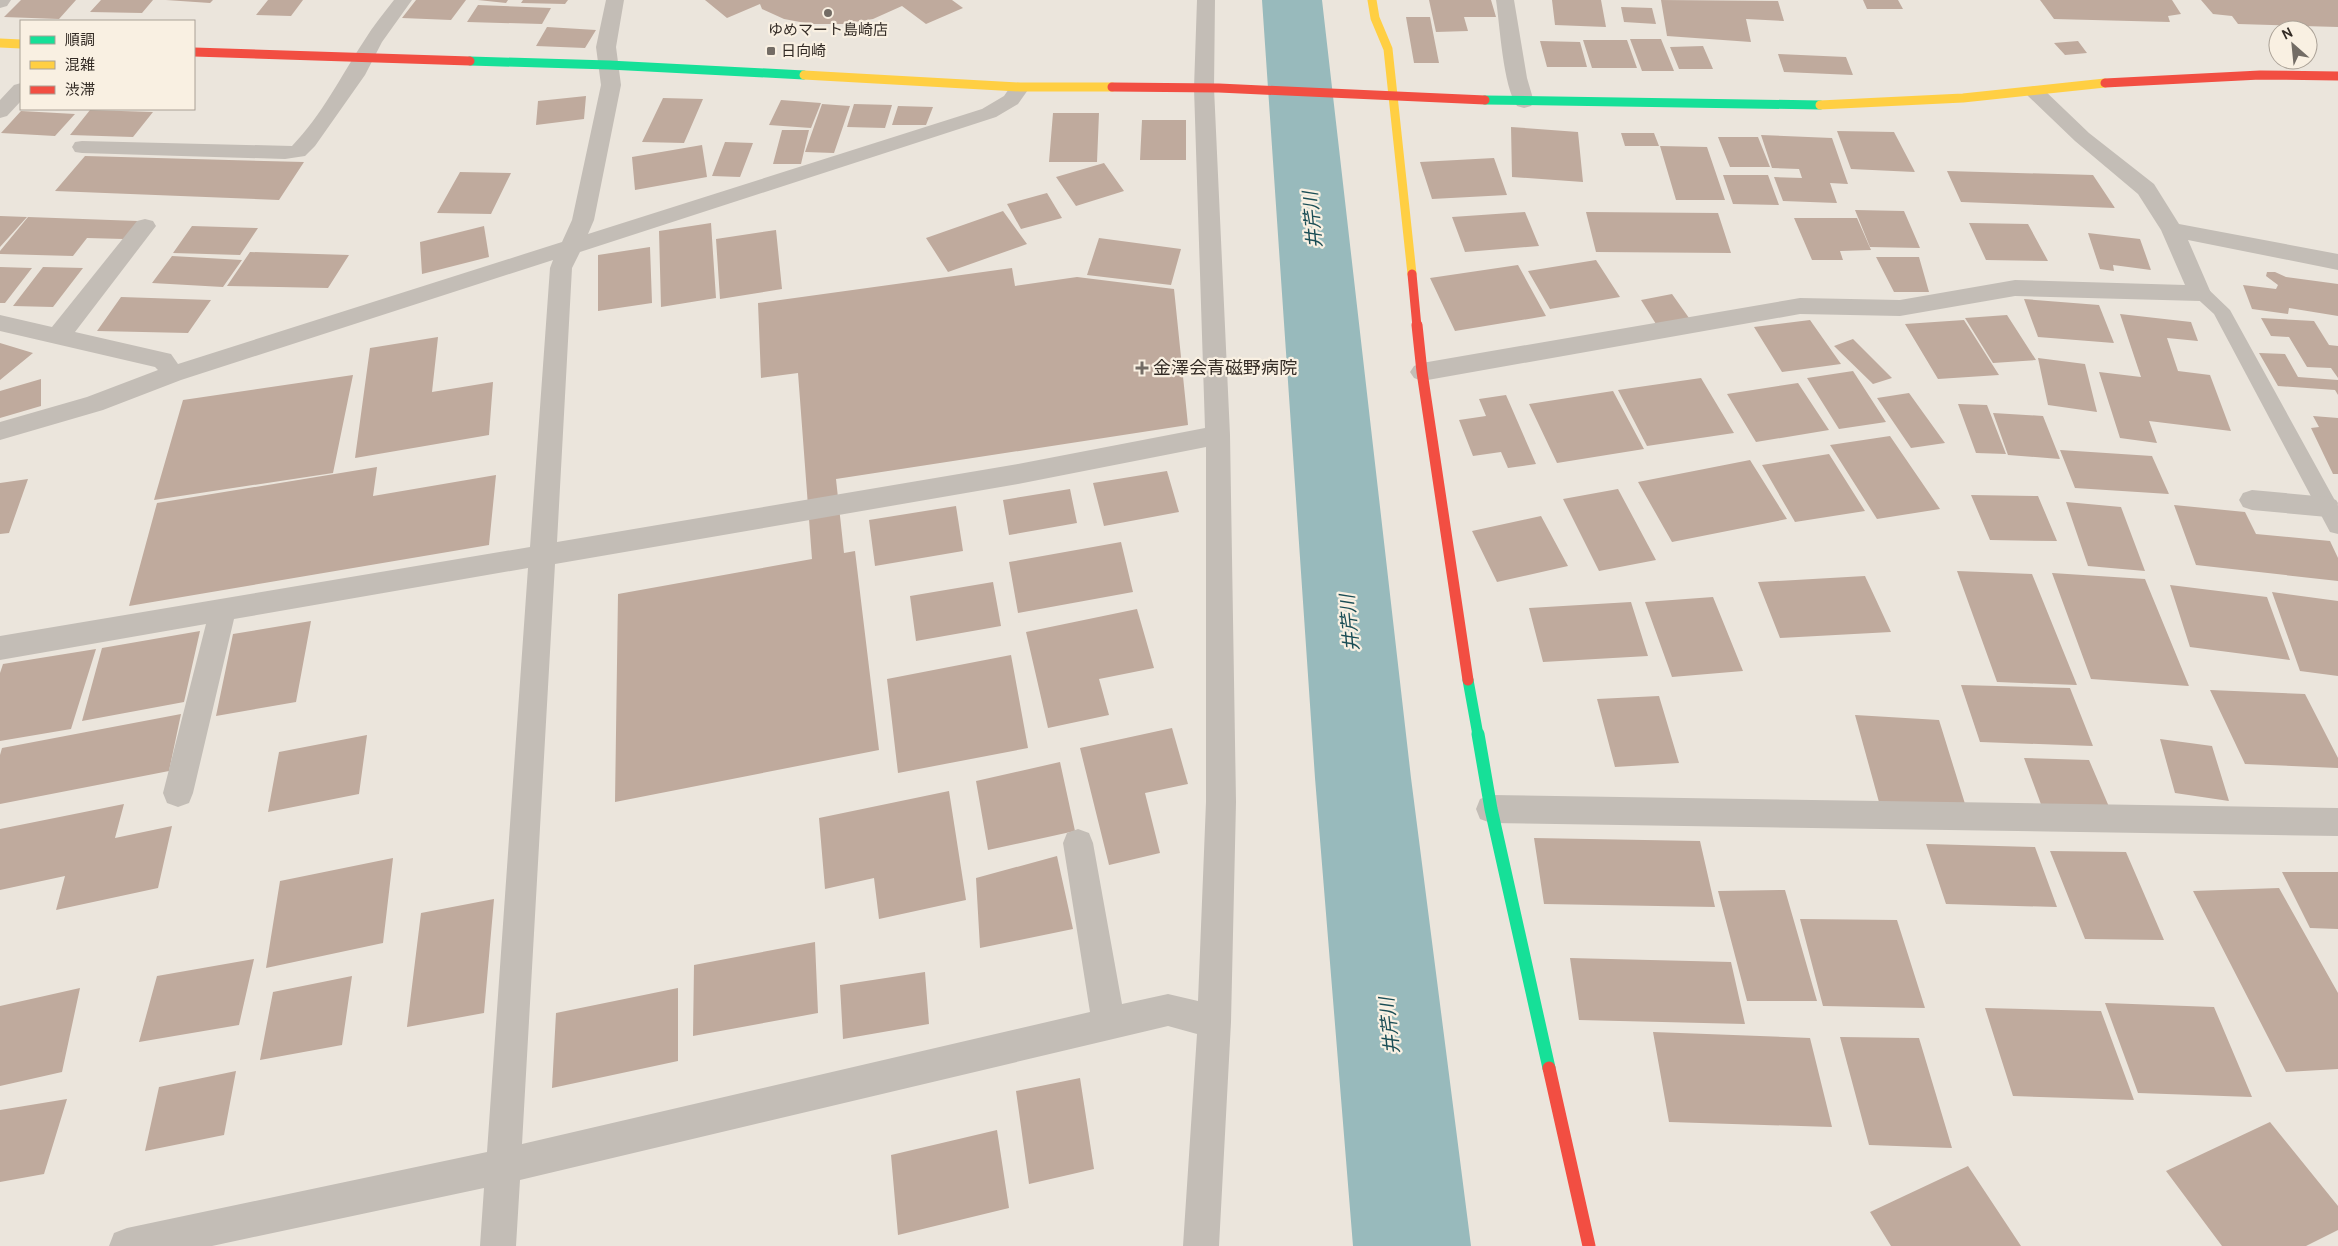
<svg xmlns="http://www.w3.org/2000/svg" width="2338" height="1246" font-family="Cabin,'Noto Sans JP',sans-serif">
  <style>
    .lines { fill: none; stroke-linecap: round; stroke-linejoin: round }
    .river { fill: #98babc; fill-rule: evenodd }
    .building { fill: #bfaa9d }
    .lane { fill: #c3bdb6; fill-rule: evenodd }
    .street { fill: #c3bdb6; fill-rule: evenodd }
    .fast-far2 { stroke: #16e098; stroke-width: 9 }
    .fast-far1 { stroke: #16e098; stroke-width: 11 }
    .fast { stroke: #16e098; stroke-width: 13 }
    .slow { stroke: #ffcf43; stroke-width: 9 }
    .jam-far2 { stroke: #f24e42; stroke-width: 9 }
    .jam-far1 { stroke: #f24e42; stroke-width: 11 }
    .jam { stroke: #f24e42; stroke-width: 13 }
    .poi-dot { fill: #736c65; stroke: #f9f0e2; stroke-width: 2 }
    .labels { text-anchor: middle; stroke-width: 4.5; stroke-linejoin: round; paint-order: stroke }
    .far-poi-label { font-size: 15px; fill: #332b25; stroke: #f9f0e2 }
    .poi-label { font-size: 18px; fill: #332b25; stroke: #f9f0e2; text-anchor: start }
    .water-label { font-size: 19px; font-style: italic; fill: #1a4d55; stroke: #f9f0e2 }
  </style>
  <rect width="100%" height="100%" fill="#ebe5dc"/>
  <g class="lines">
    <path class="river" d="M 1262,0 L 1322,0 L 1411,778 L 1471,1246 L 1353,1246 L 1315,778 Z"/>
  </g>
  <path class="building" d="M 21,0 L 76,0 L 59,19 L 4,17 Z
    M 101,0 L 153,0 L 142,13 L 90,12 Z
    M 166,0 L 213,0 L 210,3 Z
    M 268,0 L 303,0 L 291,16 L 256,15 Z
    M 416,0 L 466,0 L 451,20 L 402,18 Z
    M 478,0 L 508,0 L 506,3 Z
    M 523,0 L 568,0 L 565,4 L 521,3 Z
    M 705,0 L 952,0 L 963,8 L 926,24 L 902,6 L 873,19 L 843,24 L 811,24 L 784,19 L 762,9 L 760,4 L 727,18 Z
    M 1429,0 L 1491,0 L 1496,17 L 1464,17 L 1468,31 L 1436,32 Z
    M 1552,0 L 1601,0 L 1606,27 L 1555,25 Z
    M 1661,0 L 1778,1 L 1784,21 L 1746,19 L 1751,42 L 1667,36 Z
    M 1863,0 L 1898,0 L 1903,9 L 1867,9 Z
    M 2040,0 L 2172,0 L 2181,14 L 2168,16 L 2170,22 L 2054,19 Z
    M 2201,0 L 2338,0 L 2338,27 L 2238,24 L 2232,16 L 2213,14 Z
    M 478,5 L 551,8 L 542,24 L 467,22 Z
    M 1621,7 L 1652,8 L 1656,24 L 1624,22 Z
    M 1406,17 L 1430,17 L 1439,63 L 1414,63 Z
    M 547,27 L 596,30 L 585,48 L 536,46 Z
    M 1630,39 L 1661,39 L 1674,71 L 1642,71 Z
    M 1583,40 L 1627,40 L 1637,68 L 1592,68 Z
    M 1540,41 L 1580,42 L 1587,67 L 1547,67 Z
    M 2078,41 L 2087,53 L 2065,55 L 2054,43 Z
    M 1703,46 L 1713,69 L 1679,69 L 1670,47 Z
    M 1778,54 L 1846,57 L 1853,75 L 1784,72 Z
    M 586,96 L 584,119 L 536,125 L 538,101 Z
    M 663,98 L 703,99 L 684,143 L 642,142 Z
    M 781,100 L 821,103 L 811,128 L 769,125 Z
    M 822,104 L 850,106 L 834,153 L 805,152 Z
    M 854,104 L 892,105 L 885,128 L 847,127 Z
    M 898,106 L 933,107 L 926,125 L 892,125 Z
    M 90,110 L 153,112 L 133,137 L 70,135 Z
    M 21,111 L 75,114 L 55,136 L 1,133 Z
    M 1053,113 L 1099,113 L 1097,162 L 1049,162 Z
    M 1142,120 L 1186,120 L 1186,160 L 1140,160 Z
    M 1511,127 L 1578,132 L 1583,182 L 1512,177 Z
    M 782,130 L 809,130 L 801,164 L 773,164 Z
    M 1837,131 L 1894,132 L 1915,172 L 1851,169 Z
    M 1621,133 L 1654,133 L 1659,146 L 1625,146 Z
    M 1761,135 L 1832,138 L 1848,184 L 1830,183 L 1837,203 L 1783,201 L 1774,177 L 1802,178 L 1799,169 L 1772,168 Z
    M 1718,137 L 1758,137 L 1770,167 L 1730,167 Z
    M 725,142 L 753,143 L 740,177 L 712,176 Z
    M 702,145 L 707,177 L 635,190 L 632,157 Z
    M 1660,146 L 1707,147 L 1725,200 L 1676,200 Z
    M 85,156 L 304,162 L 279,200 L 55,191 Z
    M 1494,158 L 1507,195 L 1432,199 L 1420,162 Z
    M 1104,163 L 1124,191 L 1076,206 L 1056,177 Z
    M 1947,171 L 2093,175 L 2115,208 L 1961,202 Z
    M 460,172 L 511,173 L 491,214 L 437,213 Z
    M 1723,175 L 1768,175 L 1779,205 L 1733,204 Z
    M 1047,193 L 1062,218 L 1021,229 L 1007,204 Z
    M 1855,210 L 1904,211 L 1920,248 L 1870,247 Z
    M 1003,211 L 1027,244 L 948,272 L 926,238 Z
    M 1525,212 L 1539,246 L 1465,252 L 1452,217 Z
    M 1586,212 L 1718,213 L 1731,253 L 1596,252 Z
    M 0,216 L 27,217 L 0,247 Z
    M 28,217 L 138,221 L 124,239 L 87,238 L 73,256 L 0,254 L 0,251 Z
    M 1794,218 L 1857,218 L 1871,250 L 1840,251 L 1843,260 L 1812,260 Z
    M 711,223 L 716,298 L 661,307 L 659,231 Z
    M 1969,223 L 2028,224 L 2048,261 L 1986,260 Z
    M 192,226 L 258,228 L 240,255 L 173,253 Z
    M 484,226 L 489,257 L 422,274 L 420,242 Z
    M 776,230 L 782,289 L 720,299 L 716,239 Z
    M 2088,233 L 2140,239 L 2151,270 L 2113,265 L 2114,271 L 2100,269 Z
    M 1099,238 L 1181,249 L 1171,285 L 1087,275 Z
    M 650,247 L 652,303 L 598,311 L 598,255 Z
    M 250,252 L 349,255 L 328,288 L 227,286 Z
    M 172,256 L 242,260 L 223,287 L 152,283 Z
    M 1876,257 L 1919,257 L 1929,292 L 1894,292 Z
    M 1596,260 L 1620,297 L 1550,309 L 1528,271 Z
    M 1518,265 L 1546,316 L 1455,331 L 1430,278 Z
    M 0,267 L 32,268 L 5,303 L 0,303 Z
    M 43,267 L 83,268 L 53,307 L 13,306 Z
    M 1012,268 L 1015,286 L 1077,277 L 1174,289 L 1188,425 L 836,479 L 844,553 L 855,551 L 879,750 L 615,802 L 618,594 L 812,559 L 798,373 L 761,378 L 758,303 Z
    M 2267,272 L 2275,272 L 2286,277 L 2338,284 L 2338,316 L 2289,308 L 2288,314 L 2252,309 L 2243,285 L 2276,289 L 2278,285 L 2266,276 Z
    M 1672,294 L 1689,318 L 1656,324 L 1641,300 Z
    M 121,297 L 211,300 L 188,333 L 97,331 Z
    M 2024,299 L 2099,305 L 2114,343 L 2038,337 Z
    M 2120,314 L 2191,322 L 2198,341 L 2167,338 L 2178,371 L 2210,375 L 2231,431 L 2149,421 L 2157,443 L 2120,438 L 2099,372 L 2141,377 Z
    M 2007,315 L 2036,360 L 1993,363 L 1965,318 Z
    M 2261,318 L 2314,321 L 2329,345 L 2338,346 L 2338,378 L 2331,368 L 2307,367 L 2289,337 L 2271,336 Z
    M 1810,320 L 1841,364 L 1782,372 L 1754,327 Z
    M 1964,320 L 1999,375 L 1938,379 L 1905,324 Z
    M 438,337 L 432,392 L 493,382 L 489,435 L 355,458 L 370,348 Z
    M 1853,339 L 1892,378 L 1873,384 L 1834,346 Z
    M 0,343 L 33,353 L 0,380 Z
    M 2259,353 L 2285,354 L 2298,377 L 2338,380 L 2338,395 L 2335,390 L 2278,386 Z
    M 2038,358 L 2085,364 L 2097,412 L 2048,405 Z
    M 1853,371 L 1886,422 L 1839,429 L 1807,378 Z
    M 353,375 L 333,473 L 154,500 L 183,400 Z
    M 1701,378 L 1734,433 L 1647,446 L 1618,390 Z
    M 41,379 L 41,406 L 0,418 L 0,391 Z
    M 1798,383 L 1829,430 L 1756,442 L 1727,394 Z
    M 1613,391 L 1644,449 L 1557,463 L 1529,404 Z
    M 1909,393 L 1945,443 L 1911,448 L 1877,398 Z
    M 1506,395 L 1536,464 L 1508,468 L 1501,452 L 1473,456 L 1459,420 L 1486,416 L 1479,399 Z
    M 1958,404 L 1987,405 L 2006,454 L 1976,453 Z
    M 1993,413 L 2043,416 L 2060,459 L 2008,455 Z
    M 2313,416 L 2338,418 L 2338,474 L 2333,474 L 2311,428 L 2319,427 Z
    M 1890,436 L 1940,509 L 1877,519 L 1830,445 Z
    M 2060,450 L 2152,456 L 2169,494 L 2075,488 Z
    M 1829,454 L 1865,511 L 1795,522 L 1762,465 Z
    M 1750,460 L 1787,519 L 1672,542 L 1638,482 Z
    M 377,467 L 373,496 L 496,475 L 489,545 L 129,606 L 157,503 Z
    M 1167,471 L 1179,512 L 1104,526 L 1093,483 Z
    M 28,479 L 9,533 L 0,534 L 0,483 Z
    M 1070,489 L 1077,523 L 1009,535 L 1003,500 Z
    M 1618,489 L 1656,560 L 1599,571 L 1563,499 Z
    M 1971,495 L 2038,496 L 2057,541 L 1990,540 Z
    M 2066,502 L 2121,507 L 2145,571 L 2088,566 Z
    M 2174,505 L 2245,512 L 2256,534 L 2330,541 L 2338,558 L 2338,581 L 2196,565 Z
    M 956,506 L 963,551 L 875,566 L 869,520 Z
    M 1541,516 L 1568,566 L 1497,582 L 1472,531 Z
    M 1121,542 L 1133,592 L 1018,613 L 1009,562 Z
    M 1957,571 L 2032,574 L 2077,685 L 1997,682 Z
    M 2052,573 L 2145,579 L 2189,686 L 2091,679 Z
    M 1865,576 L 1891,632 L 1780,638 L 1758,582 Z
    M 993,582 L 1001,626 L 916,641 L 910,596 Z
    M 2170,585 L 2267,597 L 2290,660 L 2190,647 Z
    M 2272,592 L 2338,601 L 2338,676 L 2300,671 Z
    M 1713,597 L 1743,671 L 1672,677 L 1645,602 Z
    M 1631,602 L 1648,656 L 1543,662 L 1529,608 Z
    M 1137,609 L 1154,668 L 1099,679 L 1109,715 L 1048,728 L 1026,632 Z
    M 311,621 L 296,702 L 216,716 L 233,634 Z
    M 200,631 L 184,702 L 82,721 L 102,648 Z
    M 96,649 L 71,729 L 0,741 L 0,673 L 3,664 Z
    M 1011,655 L 1028,748 L 898,773 L 887,679 Z
    M 1961,685 L 2070,688 L 2093,746 L 1980,742 Z
    M 2210,690 L 2305,694 L 2338,758 L 2338,768 L 2245,764 Z
    M 1659,696 L 1679,763 L 1615,767 L 1597,699 Z
    M 181,714 L 169,771 L 0,804 L 0,755 L 2,748 Z
    M 1855,715 L 1939,720 L 1966,807 L 1879,802 Z
    M 1172,728 L 1188,784 L 1145,793 L 1160,853 L 1109,865 L 1080,748 Z
    M 367,735 L 359,794 L 268,812 L 279,752 Z
    M 2160,739 L 2212,746 L 2229,801 L 2175,793 Z
    M 2024,758 L 2089,760 L 2110,809 L 2042,807 Z
    M 1060,762 L 1075,831 L 988,850 L 976,781 Z
    M 949,791 L 966,900 L 879,919 L 874,878 L 825,889 L 819,818 Z
    M 124,804 L 115,838 L 172,826 L 158,888 L 56,910 L 65,876 L 0,890 L 0,829 Z
    M 1534,838 L 1700,841 L 1715,907 L 1544,904 Z
    M 1926,844 L 2035,847 L 2057,907 L 1946,904 Z
    M 2050,851 L 2126,852 L 2164,940 L 2085,939 Z
    M 1057,856 L 1073,929 L 980,948 L 976,878 Z
    M 393,858 L 383,943 L 266,968 L 280,881 Z
    M 2282,872 L 2338,872 L 2338,929 L 2310,928 Z
    M 2279,888 L 2338,993 L 2338,1069 L 2286,1072 L 2193,891 Z
    M 1785,890 L 1817,1001 L 1747,1001 L 1718,891 Z
    M 494,899 L 484,1013 L 407,1027 L 421,913 Z
    M 1800,919 L 1897,920 L 1925,1008 L 1823,1006 Z
    M 815,942 L 818,1013 L 693,1036 L 694,965 Z
    M 1570,958 L 1731,962 L 1745,1024 L 1579,1020 Z
    M 254,959 L 239,1025 L 139,1042 L 157,976 Z
    M 925,972 L 929,1024 L 843,1039 L 840,985 Z
    M 352,976 L 342,1045 L 260,1060 L 273,992 Z
    M 80,988 L 62,1072 L 0,1086 L 0,1006 Z
    M 678,988 L 678,1061 L 552,1088 L 556,1013 Z
    M 2105,1003 L 2214,1007 L 2252,1097 L 2138,1093 Z
    M 1985,1008 L 2101,1011 L 2134,1100 L 2013,1096 Z
    M 1653,1032 L 1810,1038 L 1832,1127 L 1669,1122 Z
    M 1840,1037 L 1919,1038 L 1952,1148 L 1869,1145 Z
    M 236,1071 L 224,1135 L 145,1151 L 159,1087 Z
    M 1080,1078 L 1094,1169 L 1029,1184 L 1016,1091 Z
    M 67,1099 L 44,1174 L 0,1182 L 0,1110 Z
    M 2270,1122 L 2338,1206 L 2338,1230 L 2306,1246 L 2222,1246 L 2166,1171 Z
    M 997,1130 L 1009,1208 L 898,1235 L 891,1155 Z
    M 1968,1166 L 2021,1246 L 1891,1246 L 1870,1212 Z"/>
  <g class="lines">
    <path class="lane" d="M 2200,287 L 2207,288 L 2230,310 L 2338,506 L 2338,534 L 2330,532 L 2214,314 L 2191,293 L 2193,288 Z"/>
    <path class="street" d="M 0,0 L 11,0 L 7,6 L 0,8 Z
      M 394,0 L 412,0 L 382,42 L 365,75 L 315,146 L 305,156 L 285,159 L 82,153 L 75,152 L 72,147 L 75,142 L 82,141 L 292,146 C 322,115 341,76 364,41 C 373,26 384,13 394,0 Z
      M 606,0 L 624,0 L 616,47 L 621,85 L 594,220 L 588,234 L 982,109 L 1004,96 L 1013,83 L 1027,83 L 1030,87 L 1018,104 L 996,117 L 580,252 L 572,268 L 557,542 L 1018,464 L 1205,428 L 1194,88 L 1197,0 L 1215,0 L 1214,88 L 1230,435 L 1236,802 L 1231,1022 L 1219,1246 L 1183,1246 L 1197,1034 L 1168,1026 L 520,1180 L 516,1246 L 480,1246 L 484,1188 L 212,1246 L 109,1246 L 114,1233 L 127,1228 L 487,1152 L 528,568 L 234,619 L 193,793 L 189,803 L 178,807 L 167,803 L 163,793 L 206,624 L 0,660 L 0,636 L 530,547 L 550,268 L 553,260 L 181,380 L 103,410 L 0,440 L 0,422 L 87,397 L 158,370 L 155,367 L 0,331 L 0,315 L 52,327 L 137,221 L 145,219 L 153,221 L 156,226 L 75,332 L 171,354 L 178,364 L 562,242 L 572,220 L 601,85 L 596,47 ZM 1206,447 L 1206,802 L 1198,1001 L 1168,994 L 1122,1004 L 1093,843 L 1089,833 L 1078,829 L 1067,833 L 1063,843 L 1090,1012 L 522,1144 L 555,564 L 1018,484 Z
      M 1496,0 L 1514,0 L 1527,78 L 1534,102 L 1531,106 L 1524,108 L 1517,106 C 1503,86 1500,26 1496,0 Z
      M 21,83 L 21,101 L 7,116 L 0,118 L 0,100 L 14,85 Z
      M 2035,86 L 2042,88 L 2089,133 L 2154,184 L 2179,224 L 2338,254 L 2338,270 L 2188,240 L 2211,293 L 2208,299 L 2200,301 L 2015,296 L 1900,316 L 1800,314 L 1422,381 L 1414,378 L 1410,372 L 1414,366 L 1422,363 L 1800,298 L 1900,300 L 2015,280 L 2185,285 L 2161,230 L 2138,194 L 2075,141 L 2028,96 L 2025,92 L 2028,88 Z
      M 2252,490 L 2327,497 L 2336,500 L 2338,503 L 2336,514 L 2327,517 L 2252,510 L 2243,507 L 2239,500 L 2243,493 Z
      M 1491,795 L 2338,808 L 2338,836 L 1491,823 L 1480,819 L 1476,809 L 1480,799 Z"/>
    <path class="fast-far2" d="M 470,61 L 609,65 L 804,75
      M 1485,100 L 1820,105"/>
    <path class="fast-far1" d="M 1468,680 L 1478,735"/>
    <path class="fast" d="M 1478,734 L 1491,809 L 1549,1068"/>
    <path class="slow" d="M 1372,0 L 1375,18 L 1388,49 L 1412,274
      M 0,43 L 21,44
      M 804,75 L 1020,87 L 1112,87
      M 1820,105 L 1963,98 L 2105,83"/>
    <path class="jam-far2" d="M 194,52 L 470,61
      M 2105,83 L 2260,75 L 2338,76
      M 1112,87 L 1219,88 L 1485,100
      M 1412,274 L 1417,327"/>
    <path class="jam-far1" d="M 1417,325 L 1422,372 L 1468,680"/>
    <path class="jam" d="M 1549,1068 L 1589,1246"/>
  </g>
  <g class="poi-dot">
    <circle cx="828" cy="13" r="5"/>
    <rect x="766" y="46" width="10" height="10" rx="2.5"/>
    <path d="M1139.5 360.5h5v5h5v5h-5v5h-5v-5h-5v-5h5z"/>
  </g>
  <g class="labels">
    <g class="far-poi-label">
      <text x="828" y="35">ゆめマート島崎店</text>
      <text x="781" y="56" text-anchor="start">日向崎</text>
    </g>
    <g class="poi-label">
      <text x="1153" y="374">金澤会青磁野病院</text>
    </g>
    <g class="water-label">
      <text transform="translate(1312 220) rotate(-95)" y="7">井芹川</text>
      <text transform="translate(1349 623) rotate(-95)" y="7">井芹川</text>
      <text transform="translate(1389 1026) rotate(-96)" y="7">井芹川</text>
    </g>
  </g>
  <rect x="20" y="20" width="175" height="90" fill="#f9f0e2" stroke="#aaa196"/>
  <rect x="30" y="36" width="25" height="8" fill="#16e098" stroke="#aaa196"/>
  <text x="65" y="45" font-size="15" fill="#332b25">順調</text>
  <rect x="30" y="61" width="25" height="8" fill="#ffcf43" stroke="#aaa196"/>
  <text x="65" y="70" font-size="15" fill="#332b25">混雑</text>
  <rect x="30" y="86" width="25" height="8" fill="#f24e42" stroke="#aaa196"/>
  <text x="65" y="95" font-size="15" fill="#332b25">渋滞</text>
  <g transform="translate(2293 45) rotate(333)"><circle r="24" fill="#f9f0e2" stroke="#aaa196"/>
  <path d="M0-4L9 19L0 12L-9 19Z" fill="#736c65"/>
  <text y="-8" font-size="14" font-weight="bold" text-anchor="middle" fill="#332b25">N</text>
  </g>
</svg>
